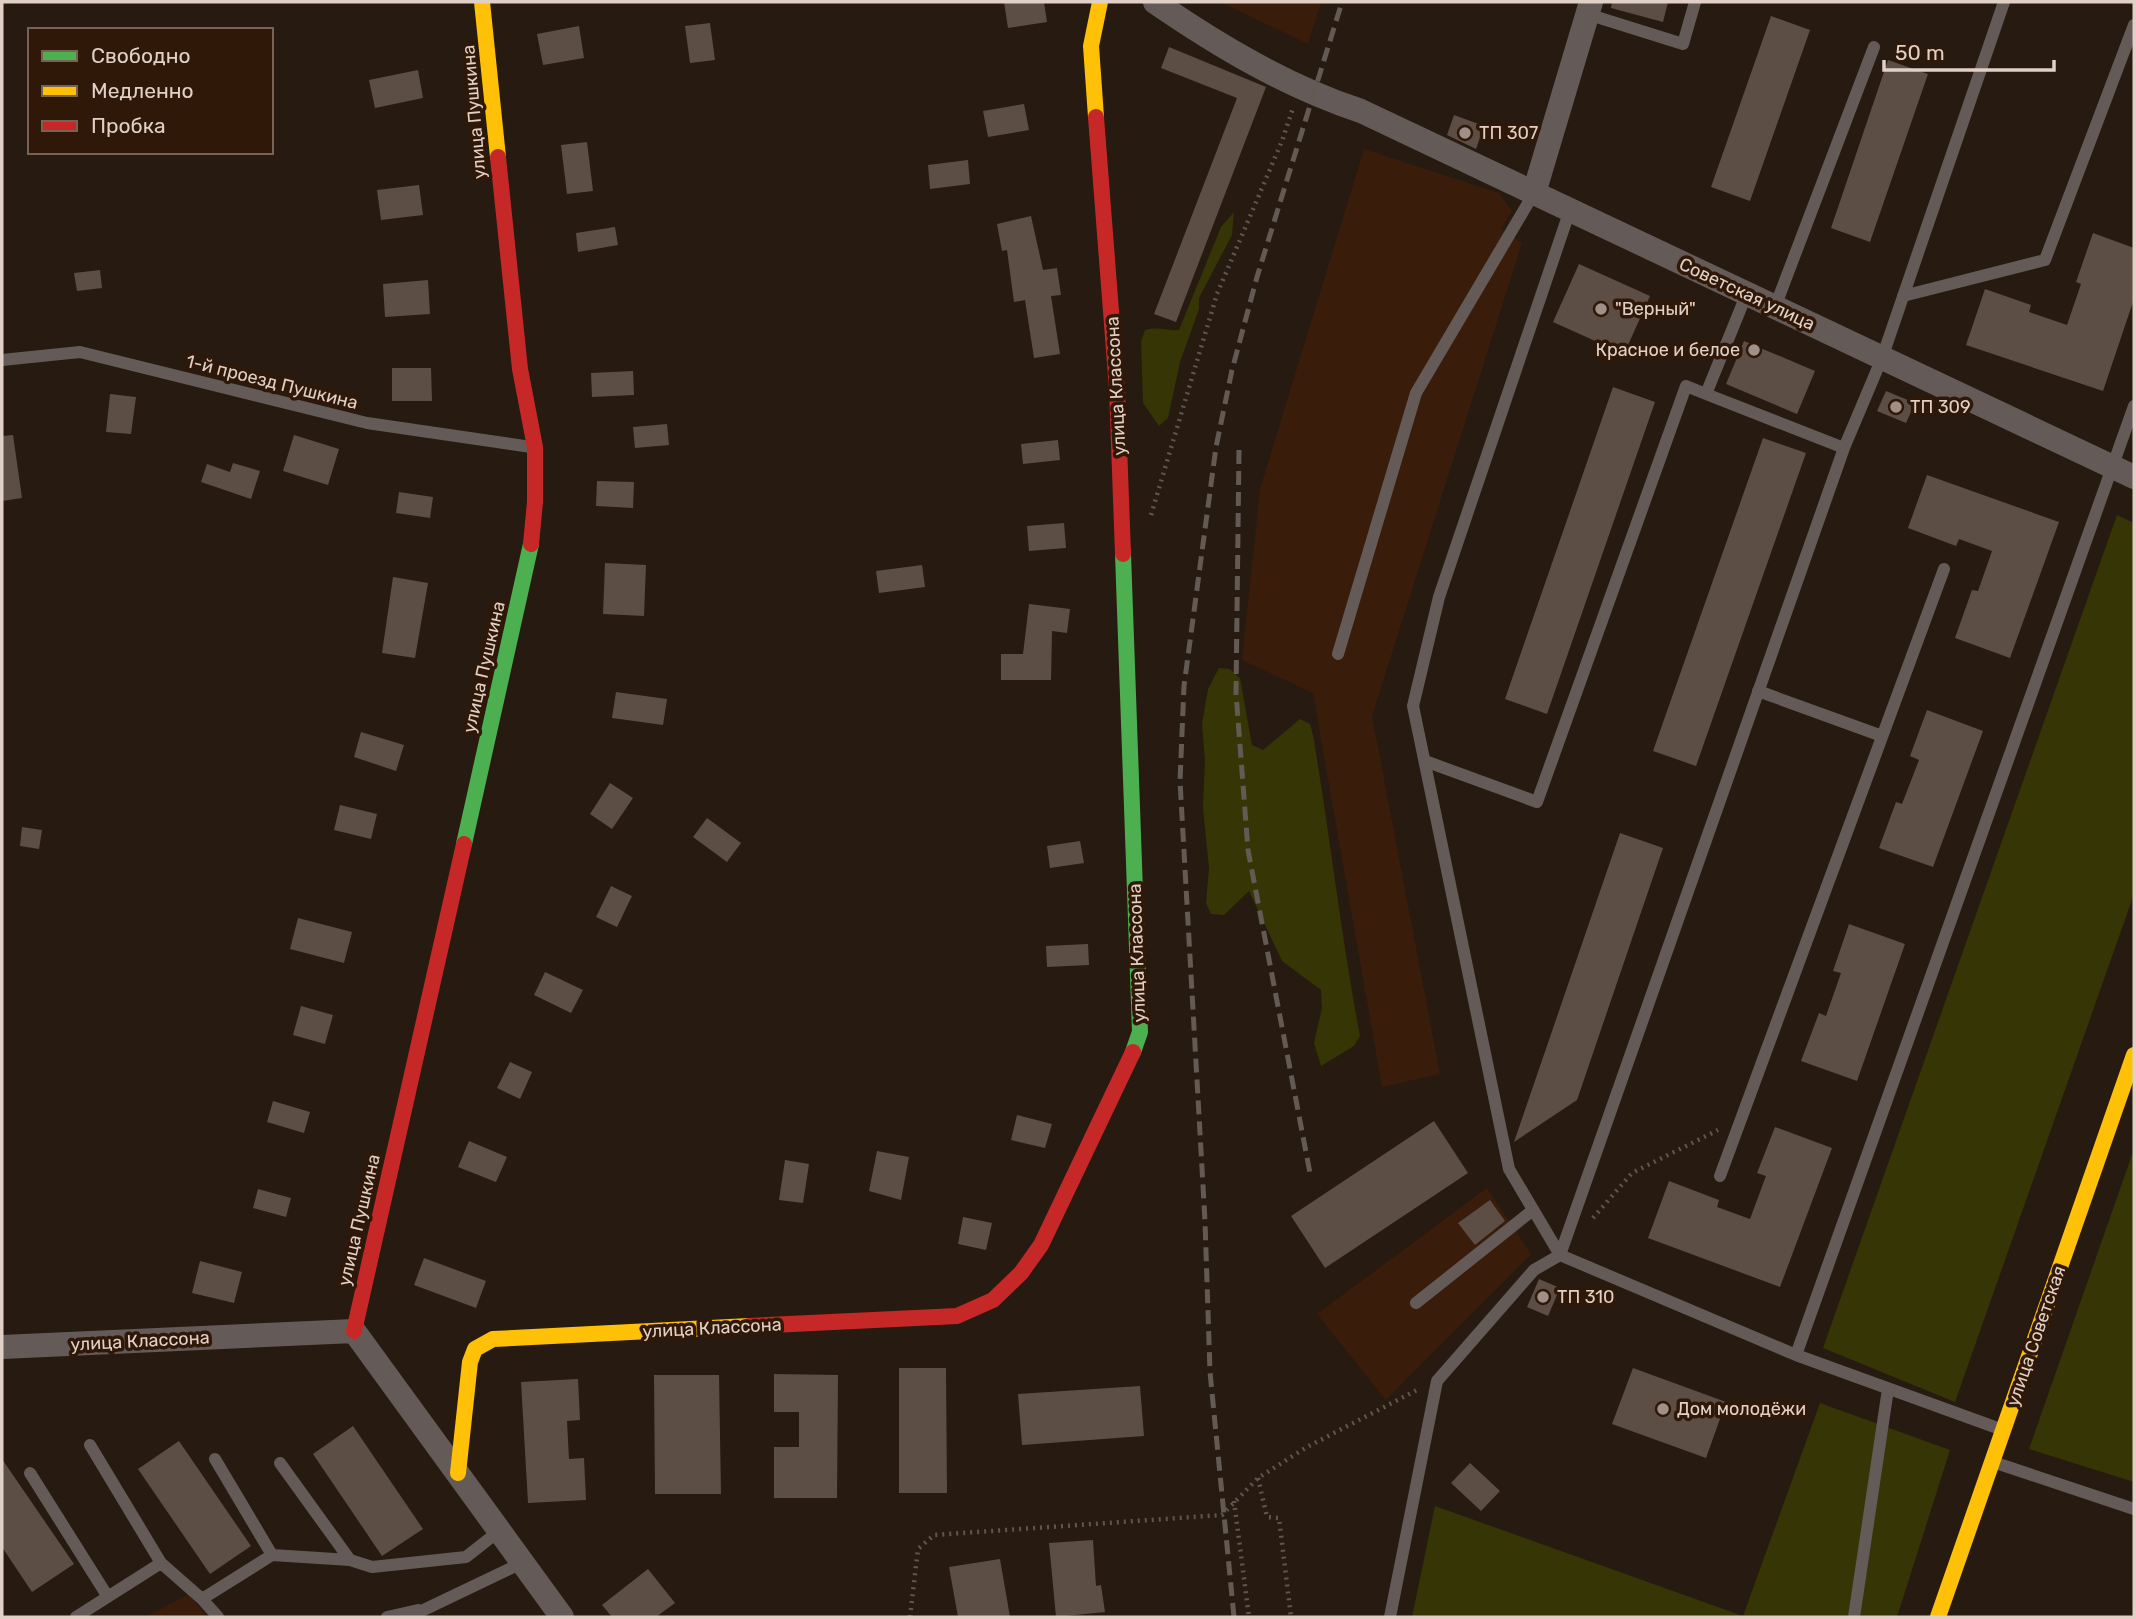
<svg xmlns="http://www.w3.org/2000/svg" width="2136" height="1619" font-family="Rubik,sans-serif">
  <style>
    .built { fill: #391d0a }
    .green { fill: #363505 }
    .building { fill: #5d4e45 }
    .lines { fill: none; stroke-linecap: round; stroke-linejoin: round }
    .path { stroke: #5f5651; stroke-width: 4.5; stroke-dasharray: 2 5; stroke-linecap: butt }
    .lane { stroke: #645b58; stroke-width: 12 }
    .street { stroke: #645b58; stroke-width: 24 }
    .fast { stroke: #4caf50; stroke-width: 16 }
    .slow { stroke: #ffc107; stroke-width: 16 }
    .jam { stroke: #c62828; stroke-width: 16 }
    .rail { stroke: #635a54; stroke-width: 5; stroke-dasharray: 14 7; stroke-linecap: butt }
    .poi-dot { fill: #a09087; stroke: #301808; stroke-width: 2.5 }
    .labels { text-anchor: middle; stroke-width: 7; stroke-linejoin: round; paint-order: stroke }
    .street-label { font-size: 18px; fill: #e1d0c6; stroke: #301808 }
    .poi-label { font-size: 18px; fill: #e1d0c6; stroke: #301808; text-anchor: start }
  </style>
  <rect width="100%" height="100%" fill="#271a11"/>
  <path class="built" d="M 1220,2 L 1321,2 L 1308,44 Z
    M 1364,149 L 1499,193 L 1512,211 L 1501,229 L 1522,243 L 1372,716 L 1440,1074 L 1382,1087 L 1313,693 L 1242,660 L 1260,489 Z
    M 1487,1188 L 1531,1254 L 1386,1400 L 1317,1314 Z
    M 189,1594 L 207,1617 L 145,1617 Z"/>
  <path class="green" d="M 1234,212 L 1232,235 L 1199,298 L 1199,309 L 1180,362 L 1168,418 L 1159,426 L 1143,403 L 1141,342 L 1145,330 C 1158,326 1166,331 1179,330 L 1221,227 Z
    M 2117,515 L 2134,523 L 2134,894 L 1955,1402 L 1823,1348 Z
    M 1219,668 L 1230,669 L 1240,678 L 1252,745 L 1263,750 L 1300,719 L 1310,724 L 1313,735 C 1330,835 1341,936 1360,1036 L 1354,1046 L 1321,1066 L 1314,1043 L 1322,1008 L 1321,990 L 1282,961 L 1249,891 L 1224,915 L 1211,914 L 1206,903 L 1209,868 L 1203,808 L 1205,760 L 1202,724 L 1208,689 Z
    M 2134,1149 L 2134,1482 L 2029,1449 Z
    M 1820,1403 L 1950,1450 L 1897,1617 L 1412,1617 L 1435,1506 L 1743,1616 Z"/>
  <path class="building" d="M 1004,2 L 1044,2 L 1047,22 L 1008,28 Z
    M 1612,2 L 1668,2 L 1663,22 L 1611,8 Z
    M 1771,16 L 1810,30 L 1750,201 L 1711,187 Z
    M 710,23 L 715,60 L 690,63 L 685,26 Z
    M 579,26 L 584,58 L 543,65 L 537,34 Z
    M 1169,47 L 1266,87 L 1176,322 L 1154,314 L 1237,98 L 1161,68 Z
    M 1888,60 L 1928,74 L 1870,242 L 1831,228 Z
    M 418,70 L 423,98 L 375,108 L 369,80 Z
    M 1024,104 L 1029,130 L 988,137 L 983,111 Z
    M 1454,115 L 1484,126 L 1476,149 L 1447,135 Z
    M 587,142 L 593,191 L 567,194 L 561,145 Z
    M 968,160 L 970,184 L 930,189 L 928,165 Z
    M 419,185 L 423,215 L 381,220 L 377,190 Z
    M 1031,216 L 1043,270 L 1057,268 L 1061,295 L 1051,296 L 1060,354 L 1034,358 L 1025,300 L 1014,302 L 1007,250 L 1002,251 L 997,224 Z
    M 615,227 L 618,245 L 578,252 L 576,233 Z
    M 2093,233 L 2134,248 L 2134,299 L 2103,391 L 1966,345 L 1985,289 L 2031,305 L 2029,312 L 2067,325 L 2081,284 L 2076,282 Z
    M 1579,264 L 1650,296 L 1624,354 L 1553,322 Z
    M 100,270 L 102,288 L 77,291 L 74,273 Z
    M 428,280 L 430,314 L 385,317 L 383,284 Z
    M 1744,341 L 1815,371 L 1797,414 L 1726,384 Z
    M 392,368 L 431,368 L 432,401 L 392,401 Z
    M 633,371 L 634,395 L 592,397 L 591,373 Z
    M 1613,387 L 1655,402 L 1547,714 L 1505,699 Z
    M 1886,391 L 1915,403 L 1906,423 L 1877,411 Z
    M 110,394 L 136,397 L 131,434 L 106,432 Z
    M 667,424 L 669,445 L 635,448 L 633,427 Z
    M 13,435 L 22,498 L 2,501 L 2,436 Z
    M 294,435 L 339,449 L 328,485 L 283,471 Z
    M 1763,438 L 1806,453 L 1696,766 L 1653,751 Z
    M 1058,440 L 1060,460 L 1023,464 L 1021,444 Z
    M 233,463 L 260,471 L 251,499 L 201,482 L 207,464 L 230,472 Z
    M 1927,475 L 2059,522 L 2010,658 L 1955,638 L 1972,590 L 1978,591 L 1992,551 L 1959,539 L 1956,546 L 1908,528 Z
    M 597,481 L 634,482 L 633,508 L 596,506 Z
    M 399,492 L 433,497 L 430,518 L 396,513 Z
    M 1064,523 L 1066,548 L 1029,551 L 1027,526 Z
    M 605,563 L 646,565 L 644,616 L 603,614 Z
    M 922,565 L 925,587 L 879,593 L 876,571 Z
    M 393,577 L 428,583 L 415,658 L 382,653 Z
    M 1029,604 L 1070,609 L 1067,633 L 1052,631 L 1051,680 L 1001,680 L 1001,654 L 1023,654 Z
    M 616,692 L 667,699 L 663,725 L 612,718 Z
    M 1927,710 L 1983,731 L 1933,867 L 1879,848 L 1896,802 L 1902,804 L 1919,760 L 1910,756 Z
    M 361,732 L 404,745 L 396,771 L 354,757 Z
    M 610,783 L 633,798 L 612,829 L 590,814 Z
    M 340,805 L 377,814 L 371,839 L 334,830 Z
    M 707,818 L 741,843 L 727,862 L 693,837 Z
    M 22,827 L 42,830 L 39,849 L 20,846 Z
    M 1620,833 L 1663,848 L 1577,1100 L 1514,1142 Z
    M 1080,841 L 1084,863 L 1050,868 L 1047,846 Z
    M 611,886 L 632,896 L 617,927 L 596,917 Z
    M 298,918 L 352,932 L 344,963 L 290,949 Z
    M 1849,924 L 1905,944 L 1857,1081 L 1801,1061 L 1819,1013 L 1826,1016 L 1841,973 L 1833,971 Z
    M 1088,944 L 1089,965 L 1047,967 L 1046,946 Z
    M 545,972 L 583,990 L 571,1013 L 534,995 Z
    M 301,1006 L 333,1015 L 325,1044 L 293,1035 Z
    M 510,1062 L 532,1072 L 520,1099 L 497,1088 Z
    M 273,1101 L 310,1112 L 304,1133 L 267,1122 Z
    M 1017,1115 L 1052,1124 L 1045,1148 L 1011,1140 Z
    M 1434,1121 L 1468,1173 L 1325,1268 L 1291,1216 Z
    M 1775,1127 L 1832,1148 L 1780,1287 L 1648,1238 L 1669,1181 L 1719,1200 L 1717,1207 L 1750,1219 L 1766,1176 L 1757,1173 Z
    M 469,1141 L 507,1157 L 496,1182 L 458,1167 Z
    M 877,1151 L 909,1157 L 901,1200 L 869,1191 Z
    M 785,1160 L 809,1164 L 803,1203 L 779,1200 Z
    M 258,1189 L 291,1198 L 286,1217 L 253,1208 Z
    M 1490,1200 L 1505,1221 L 1475,1245 L 1458,1223 Z
    M 963,1217 L 992,1223 L 986,1250 L 958,1244 Z
    M 424,1258 L 486,1281 L 476,1308 L 414,1285 Z
    M 200,1261 L 242,1272 L 234,1303 L 192,1293 Z
    M 1539,1279 L 1560,1288 L 1548,1316 L 1527,1307 Z
    M 899,1368 L 946,1368 L 947,1493 L 899,1493 Z
    M 1633,1368 L 1726,1402 L 1706,1458 L 1612,1424 Z
    M 774,1374 L 838,1375 L 837,1498 L 774,1498 L 774,1447 L 799,1447 L 799,1412 L 774,1412 Z
    M 654,1375 L 719,1375 L 721,1494 L 655,1494 Z
    M 578,1379 L 580,1420 L 567,1421 L 569,1459 L 584,1458 L 586,1500 L 528,1503 L 521,1382 Z
    M 1140,1386 L 1144,1436 L 1022,1445 L 1018,1394 Z
    M 353,1426 L 423,1529 L 382,1556 L 313,1454 Z
    M 179,1441 L 251,1546 L 210,1574 L 138,1469 Z
    M 2,1459 L 74,1564 L 32,1592 L 2,1547 Z
    M 1470,1463 L 1500,1491 L 1481,1511 L 1451,1483 Z
    M 1093,1540 L 1096,1586 L 1101,1585 L 1105,1612 L 1056,1617 L 1049,1543 Z
    M 1000,1559 L 1010,1617 L 958,1617 L 949,1567 Z
    M 648,1569 L 675,1603 L 656,1617 L 612,1617 L 602,1605 Z"/>
  <g class="lines">
    <path class="path" d="M 1151,515 L 1217,294 L 1282,141 L 1293,108
      M 1593,1218 L 1632,1173 L 1718,1130
      M 1258,1478 L 1267,1517 L 1279,1518 L 1291,1617
      M 1234,1501 L 1249,1617
      M 910,1617 L 918,1549 L 934,1535 L 1222,1515 L 1258,1478 L 1307,1447 L 1417,1390"/>
    <path class="lane" d="M 1587,14 L 1683,44 L 1695,2
      M 1747,293 L 1706,394 L 1844,448
      M 1903,296 L 2045,260 L 2134,25
      M 1775,307 L 1874,47
      M 2,360 L 80,352 L 367,423 L 531,447
      M 1338,654 L 1416,393 L 1534,193
      M 1758,691 L 1882,736
      M 1425,761 L 1537,802 L 1686,386 L 1706,394
      M 1720,1176 L 1944,569
      M 1416,1303 L 1533,1210
      M 1796,1355 L 2134,406
      M 2003,1430 L 1796,1355 L 1560,1255 L 1844,448 L 1882,358 L 2004,2
      M 90,1445 L 161,1563 L 202,1599
      M 215,1459 L 272,1555 L 202,1599 L 218,1617
      M 280,1463 L 350,1560 L 372,1567 L 466,1557 L 499,1531
      M 1996,1463 L 2134,1509
      M 30,1473 L 108,1597
      M 272,1555 L 350,1560
      M 76,1617 L 161,1563
      M 387,1617 L 418,1610
      M 409,1617 L 524,1562
      M 1390,1617 L 1437,1381 L 1534,1270 L 1560,1255 L 1509,1169 L 1413,706 L 1439,597 L 1570,210
      M 1854,1617 L 1888,1389"/>
    <path class="street" d="M 1155,2 C 1219,46 1286,86 1361,111 L 2134,477
      M 1534,193 L 1591,2
      M 2,1347 L 354,1331 L 562,1617"/>
    <path class="fast" d="M 1123,554 L 1140,1032 L 1133,1052
      M 464,844 L 531,544"/>
    <path class="slow" d="M 482,2 L 498,157
      M 1096,117 L 1091,46 L 1100,2
      M 458,1473 L 470,1362 L 475,1349 L 493,1339 L 749,1326
      M 1938,1617 L 2134,1055"/>
    <path class="jam" d="M 1096,117 L 1117,389 L 1123,554
      M 498,157 L 520,369 L 535,447 L 535,502 L 531,544
      M 749,1326 L 957,1316 L 993,1300 L 1021,1273 L 1041,1245 L 1133,1052
      M 354,1331 L 464,844"/>
    <path class="rail" d="M 1239,450 L 1236,693 L 1248,850 L 1310,1173
      M 1234,1617 L 1210,1372 L 1205,1221 L 1180,781 L 1184,686 L 1216,447 L 1232,370 L 1257,277 L 1342,2"/>
  </g>
  <g class="poi-dot">
    <circle cx="1465" cy="133" r="7"/>
    <circle cx="1601" cy="309" r="7"/>
    <circle cx="1754" cy="350" r="7"/>
    <circle cx="1896" cy="407" r="7"/>
    <circle cx="1543" cy="1297" r="7"/>
    <circle cx="1663" cy="1409" r="7"/>
  </g>
  <g class="labels">
    <g class="street-label">
      <text transform="translate(474 112) rotate(-95)" y="6">улица Пушкина</text>
      <text transform="translate(1747 294) rotate(25)" y="6">Советская улица</text>
      <text transform="translate(272 382) rotate(14)" y="6">1-й проезд Пушкина</text>
      <text transform="translate(1116 386) rotate(-93)" y="6">улица Классона</text>
      <text transform="translate(484 667) rotate(-77)" y="6">улица Пушкина</text>
      <text transform="translate(1137 953) rotate(-92)" y="6">улица Классона</text>
      <text transform="translate(359 1220) rotate(-77)" y="6">улица Пушкина</text>
      <text transform="translate(712 1328) rotate(-3)" y="6">улица Классона</text>
      <text transform="translate(2036 1336) rotate(-71)" y="6">улица Советская</text>
      <text transform="translate(140 1341) rotate(-3)" y="6">улица Классона</text>
    </g>
    <g class="poi-label">
      <text x="1479" y="139">ТП 307</text>
      <text x="1615" y="315">"Верный"</text>
      <text x="1740" y="356" text-anchor="end">Красное и белое</text>
      <text x="1910" y="413">ТП 309</text>
      <text x="1557" y="1303">ТП 310</text>
      <text x="1677" y="1415">Дом молодёжи</text>
    </g>
  </g>
  <rect width="2136" height="1619" fill="none" stroke="#e1d0c6" stroke-width="7"/>
  <rect x="28" y="28" width="245" height="126" fill="#301808" stroke="#776254" stroke-width="2"/>
  <rect x="42" y="51" width="35" height="10" fill="#4caf50" stroke="#776254" stroke-width="2"/>
  <text x="91" y="63" font-size="21" fill="#e1d0c6">Свободно</text>
  <rect x="42" y="86" width="35" height="10" fill="#ffc107" stroke="#776254" stroke-width="2"/>
  <text x="91" y="98" font-size="21" fill="#e1d0c6">Медленно</text>
  <rect x="42" y="121" width="35" height="10" fill="#c62828" stroke="#776254" stroke-width="2"/>
  <text x="91" y="133" font-size="21" fill="#e1d0c6">Пробка</text>
  <path d="M1884 60v10h170v-10" fill="none" stroke="#e1d0c6" stroke-width="3.5"/>
  <text x="1895" y="60" font-size="21" fill="#e1d0c6" stroke="#301808" stroke-width="5" paint-order="stroke">50 m</text>
</svg>
